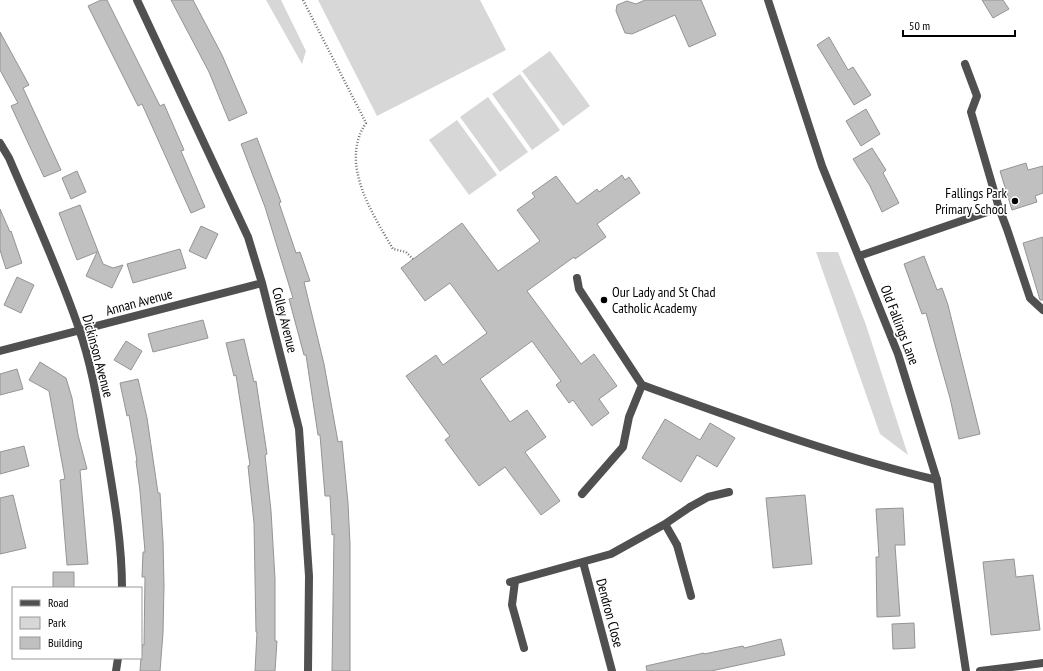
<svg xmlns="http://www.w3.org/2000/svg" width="1043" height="671" font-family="'PT Sans Narrow',sans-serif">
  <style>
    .green { fill: #d7d7d7 }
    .building { fill: #c0c0c0; stroke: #949494 }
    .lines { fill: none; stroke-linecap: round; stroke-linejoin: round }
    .path { stroke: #727272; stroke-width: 2.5; stroke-dasharray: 1 2; stroke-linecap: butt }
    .service { stroke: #505050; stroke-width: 8 }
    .minor { stroke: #505050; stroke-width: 8 }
    .poi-dot { fill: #000; stroke: #fff; stroke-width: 1.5 }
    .labels { text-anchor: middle; stroke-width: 3.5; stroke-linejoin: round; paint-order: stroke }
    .poi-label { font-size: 14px; fill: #000; stroke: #fff; text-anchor: end }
    .street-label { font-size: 14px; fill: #000; stroke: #fff }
  </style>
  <rect width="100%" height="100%" fill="#fff"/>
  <path class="green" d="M 266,0 L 281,0 L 306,51 L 302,64 Z
    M 318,0 L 480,0 L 506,50 L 377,116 Z
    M 550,51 L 590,106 L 563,126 L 522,71 Z
    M 520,74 L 560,130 L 532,150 L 492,94 Z
    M 488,97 L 528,152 L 500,172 L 460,117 Z
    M 457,120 L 497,175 L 469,195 L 429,140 Z
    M 816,252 L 838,252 L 866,325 L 908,455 L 880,434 Z"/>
  <path class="building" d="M 101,0 L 107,0 L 160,106 L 164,104 L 184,150 L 181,151 L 205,207 L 191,213 L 142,104 L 138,106 L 88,6 Z
    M 171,0 L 193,0 L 222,55 L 247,113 L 229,121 L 209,72 Z
    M 645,0 L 701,0 L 716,35 L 689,47 L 675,15 L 632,34 L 625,33 L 616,11 L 617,5 L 627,1 L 636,4 Z
    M 982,0 L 1003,0 L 1009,9 L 993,18 Z
    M 0,32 L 29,85 L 23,88 L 61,170 L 44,177 L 11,106 L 18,103 L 0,70 Z
    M 829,37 L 848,70 L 853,67 L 871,95 L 854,105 L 817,45 Z
    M 866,109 L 880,134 L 861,146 L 846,121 Z
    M 257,138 L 281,202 L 279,203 L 296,253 L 300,252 L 310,281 L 304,282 L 324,364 L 338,442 L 342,441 L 348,503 L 350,544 L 350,671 L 332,671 L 334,534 L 332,535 L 330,496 L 325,496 L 320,435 L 318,435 L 306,355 L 304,355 L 289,299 L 293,298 L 265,207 L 241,144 Z
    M 872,148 L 886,170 L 883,173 L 899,203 L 882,212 L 870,186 L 853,159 Z
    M 1026,163 L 1028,170 L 1043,166 L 1043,193 L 1035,196 L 1037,202 L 1012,210 L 1000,171 Z
    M 77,171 L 86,192 L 71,199 L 62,178 Z
    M 622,175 L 625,180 L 629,177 L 640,193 L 597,224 L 606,237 L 575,259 L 574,257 L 527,291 L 581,364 L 594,354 L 617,386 L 599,399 L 609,413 L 592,426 L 573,400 L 569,403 L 556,385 L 561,381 L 532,341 L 480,379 L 510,422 L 527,410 L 546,437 L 525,452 L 560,501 L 541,515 L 505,467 L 479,486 L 445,440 L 450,436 L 406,376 L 436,355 L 443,365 L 487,333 L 450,283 L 425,301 L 401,268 L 462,223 L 498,271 L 540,241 L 517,210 L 535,197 L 532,193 L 556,176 L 577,204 L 597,189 L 599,192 Z
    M 80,205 L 103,264 L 113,268 L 123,265 L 112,288 L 86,276 L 97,252 L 77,260 L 59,213 Z
    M 0,209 L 10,232 L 11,231 L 22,263 L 6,269 L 0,250 Z
    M 201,226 L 218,234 L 206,259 L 189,251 Z
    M 1043,237 L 1043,300 L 1040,300 L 1023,243 Z
    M 180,249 L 186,268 L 133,283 L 127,264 Z
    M 924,256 L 937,290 L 942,288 L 948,305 L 980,434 L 959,439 L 950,398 L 926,313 L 922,314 L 904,264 Z
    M 17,277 L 34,285 L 21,313 L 4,305 Z
    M 203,320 L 208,338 L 153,352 L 148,334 Z
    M 244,339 L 254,382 L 256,381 L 267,454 L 265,455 L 271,511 L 275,579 L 275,641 L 277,641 L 275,671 L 255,671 L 257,632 L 256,632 L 254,523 L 248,466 L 250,465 L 236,375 L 234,376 L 226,343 Z
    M 126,341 L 142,351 L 131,370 L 114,360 Z
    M 40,362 L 66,378 L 72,398 L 78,435 L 87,469 L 80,470 L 88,564 L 67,565 L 60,480 L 65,479 L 49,391 L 29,380 Z
    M 17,369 L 23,389 L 0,395 L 0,374 Z
    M 138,379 L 147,418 L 158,493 L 160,493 L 163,541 L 164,585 L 163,633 L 160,671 L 140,671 L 142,645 L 144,645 L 145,577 L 142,577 L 143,552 L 145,552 L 140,491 L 136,461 L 137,461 L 129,415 L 127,416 L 120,383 Z
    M 665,419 L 700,440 L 710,423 L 735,438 L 717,467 L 697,455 L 681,482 L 642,458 Z
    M 24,446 L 29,466 L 0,474 L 0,452 Z
    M 13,495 L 26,548 L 0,554 L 0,498 Z
    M 805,495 L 812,564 L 773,568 L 766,498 Z
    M 903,508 L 905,545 L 895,545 L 900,616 L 877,617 L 876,557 L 879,557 L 876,509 Z
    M 1014,559 L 1016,577 L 1033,575 L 1040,630 L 991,635 L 983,562 Z
    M 53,572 L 74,572 L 74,588 L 53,588 Z
    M 914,623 L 915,648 L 893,649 L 892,624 Z
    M 781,639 L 785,655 L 711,671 L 647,671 L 646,666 L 704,653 L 704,654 L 743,646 L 744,648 Z"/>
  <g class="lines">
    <path class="path" d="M 303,0 L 366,123 C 339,163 372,213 393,249 L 406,252 L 413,259"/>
    <path class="service" d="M 965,64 L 977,96 L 971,112 L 999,208 L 1007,229 L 1030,298 L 1043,310
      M 859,256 L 999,208
      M 577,278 L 579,289 L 642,385
      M 582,494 L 623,447 L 629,417 L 642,385 C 739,420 836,456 937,480
      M 690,507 L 708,497 L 729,492
      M 677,545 L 691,596
      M 515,581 L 512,605 L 524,648"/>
    <path class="minor" d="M 137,0 L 248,237 L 262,283 L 299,429 L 309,576 L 308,671
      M 768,0 L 822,166 L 898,354 L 937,480 L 966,671
      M 0,143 L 9,158 C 33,214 59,270 79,329 C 92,366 98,406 105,444 C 113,492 122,540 122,588
      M 0,351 L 262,283
      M 665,524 L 677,545
      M 583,562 L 612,671
      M 510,582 L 611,554 L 665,524 L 690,507
      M 116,671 L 118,658
      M 980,671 L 1043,663"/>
  </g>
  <g class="poi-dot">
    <circle cx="1015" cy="201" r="4"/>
    <circle cx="604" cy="300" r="4"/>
  </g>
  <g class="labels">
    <g class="poi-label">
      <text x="1007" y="198">Fallings Park<tspan x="1007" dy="16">Primary School</tspan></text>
      <text x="612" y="297" text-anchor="start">Our Lady and St Chad<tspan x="612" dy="16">Catholic Academy</tspan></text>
    </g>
    <g class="street-label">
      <text transform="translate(139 302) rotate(-15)" y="5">Annan Avenue</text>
      <text transform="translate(285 320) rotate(76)" y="5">Colley Avenue</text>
      <text transform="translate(900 325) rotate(69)" y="5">Old Fallings Lane</text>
      <text transform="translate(98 356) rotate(75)" y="5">Dickinson Avenue</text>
      <text transform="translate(610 613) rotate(75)" y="5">Dendron Close</text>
    </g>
  </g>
  <rect x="12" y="587" width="130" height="72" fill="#ffffff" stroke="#999999"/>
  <rect x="20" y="600" width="20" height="6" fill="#505050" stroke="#999999"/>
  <text x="48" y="607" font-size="12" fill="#000000">Road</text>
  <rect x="20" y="617" width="20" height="12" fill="#d7d7d7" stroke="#999999"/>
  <text x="48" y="627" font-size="12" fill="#000000">Park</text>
  <rect x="20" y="637" width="20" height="12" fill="#c0c0c0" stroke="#999999"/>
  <text x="48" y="647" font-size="12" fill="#000000">Building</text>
  <path d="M903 30v6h112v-6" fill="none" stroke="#000000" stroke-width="2"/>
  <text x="909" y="30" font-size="12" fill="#000000" stroke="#ffffff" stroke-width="3" paint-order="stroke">50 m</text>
</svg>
